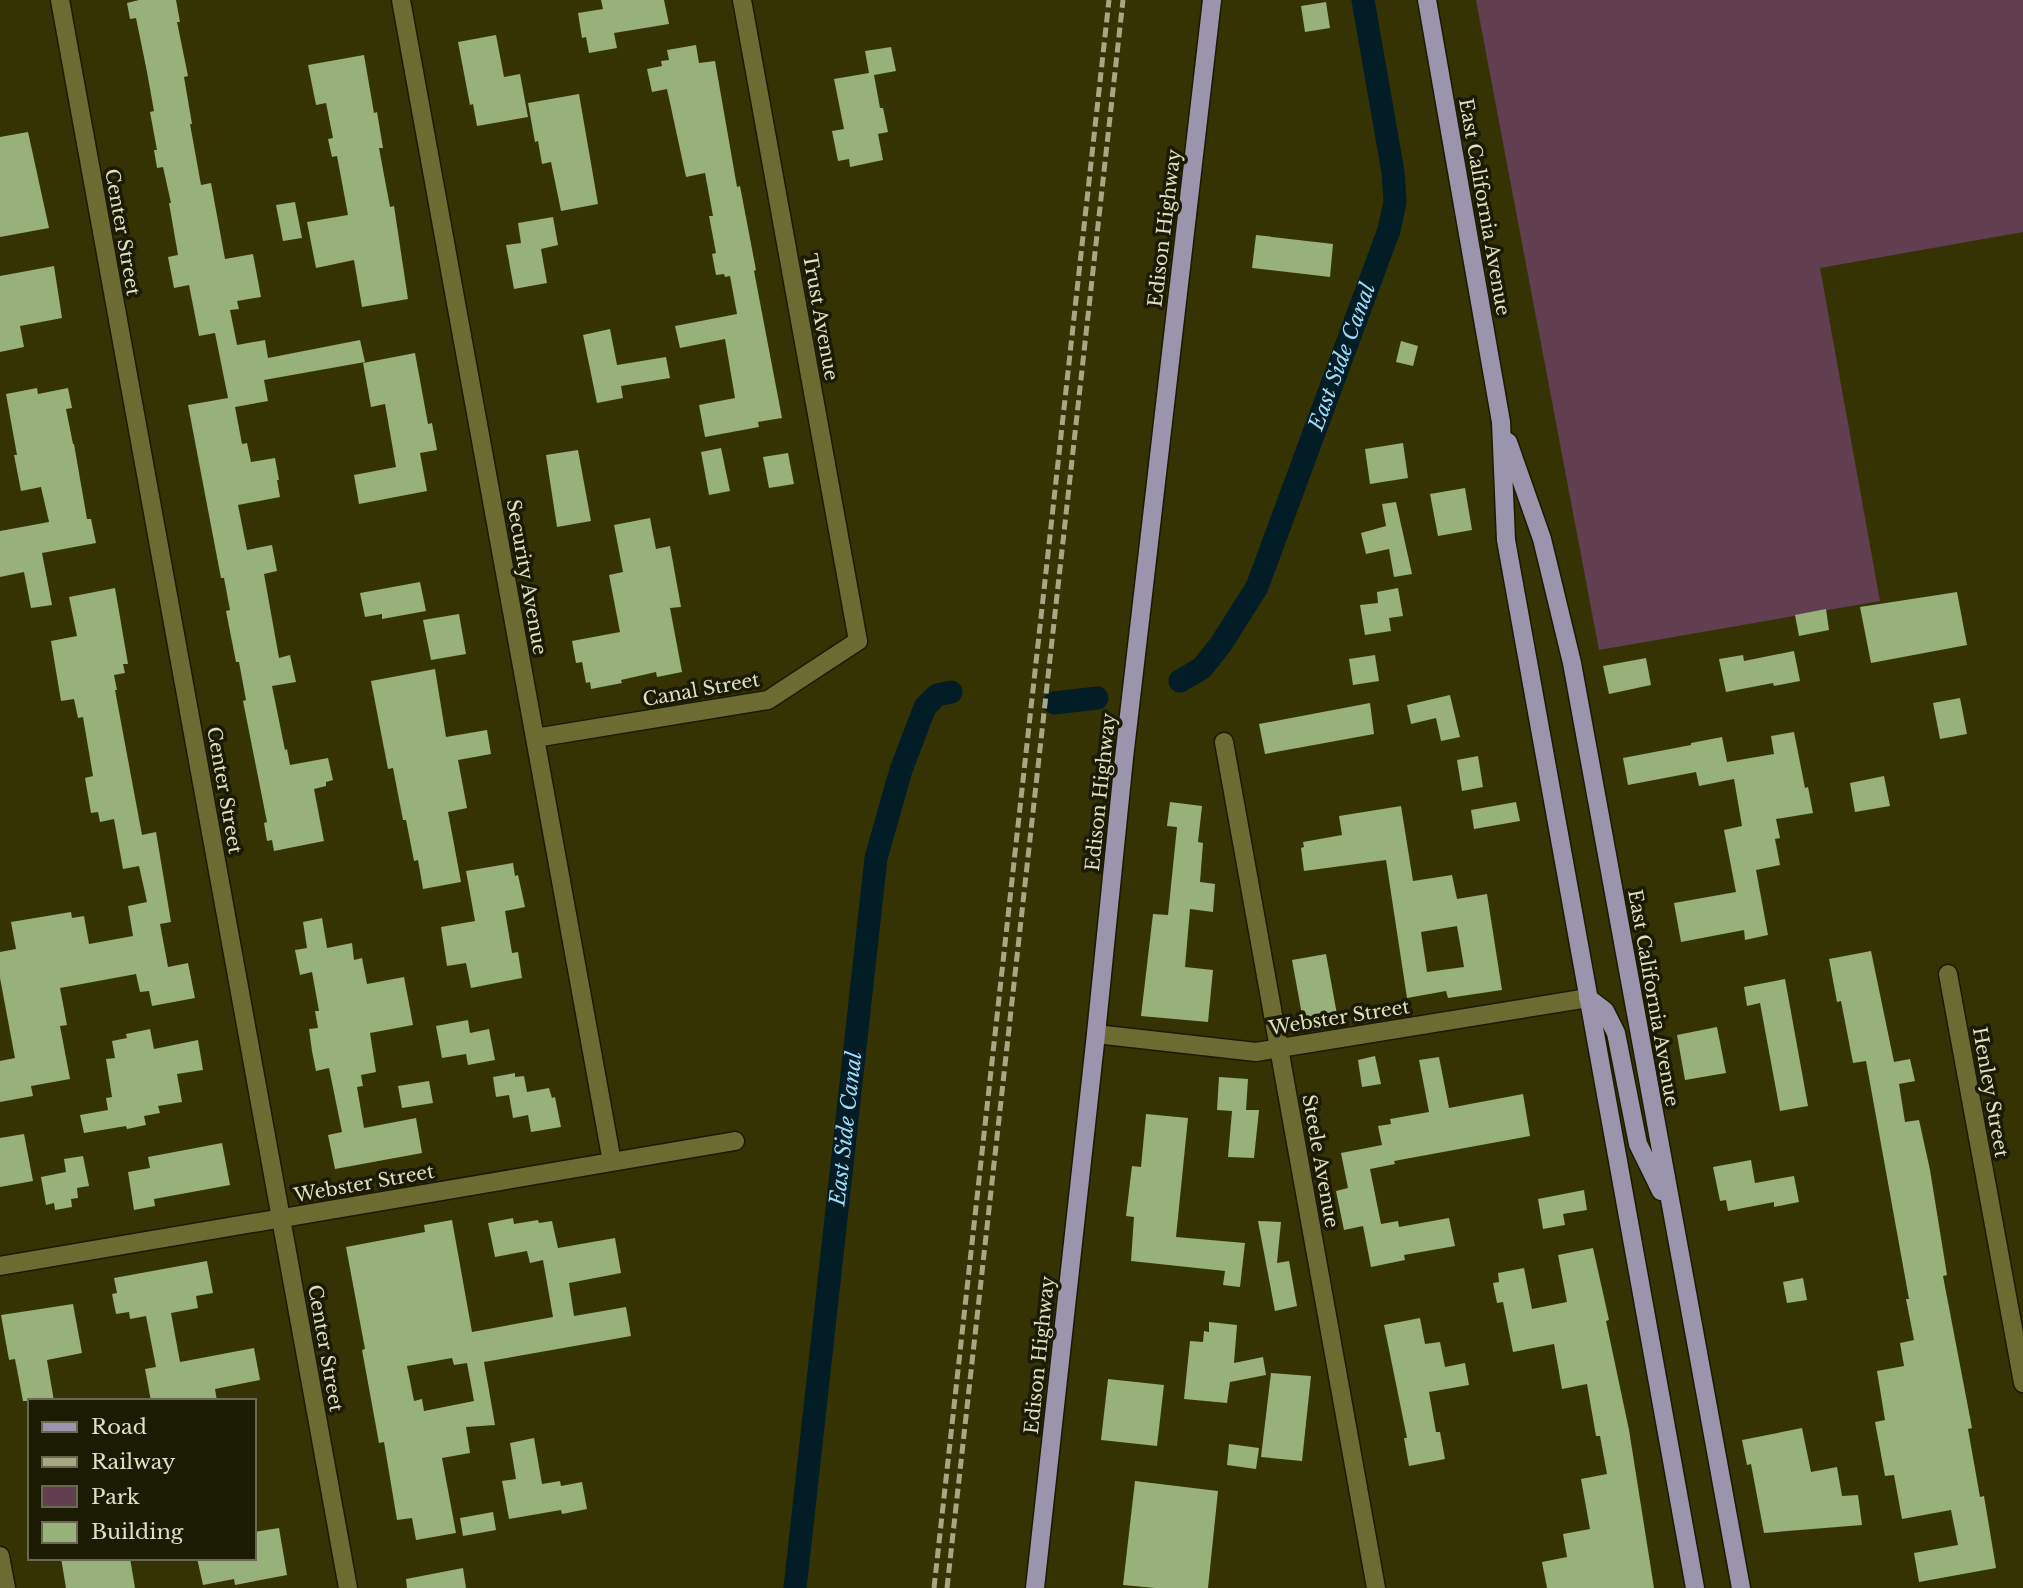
<svg xmlns="http://www.w3.org/2000/svg" width="2023" height="1588" font-family="'Libre Baskerville',serif">
  <style>
    .green { fill: #613e50 }
    .lines { fill: none; stroke-linecap: round; stroke-linejoin: round }
    .canal { stroke: #031d27; stroke-width: 23 }
    .building { fill: #98b07a; fill-rule: evenodd }
    .minor-casing { stroke: #1b1a00; stroke-width: 21 }
    .major-casing { stroke: #1b1a00; stroke-width: 21 }
    .minor { stroke: #6c6b31; stroke-width: 18 }
    .major { stroke: #9a95ac; stroke-width: 18 }
    .rail { stroke: #a7a783; stroke-width: 5; stroke-dasharray: 10 5; stroke-linecap: butt }
    .labels { text-anchor: middle; stroke-width: 7; stroke-linejoin: round; paint-order: stroke }
    .street-label { font-size: 19px; fill: #dfe0c2; stroke: #1b1a03 }
    .water-label { font-size: 21px; font-style: italic; fill: #9fddf9; stroke: #1b1a03 }
  </style>
  <rect width="100%" height="100%" fill="#353304"/>
  <path class="green" d="M 1476,0 L 2023,0 L 2023,232 L 1820,268 L 1880,601 L 1599,650 Z"/>
  <g class="lines">
    <g class="canal">
      <path id="s1" d="M 1180,681 L 1202,668 L 1221,644 L 1257,587 L 1389,230 L 1395,202 L 1393,172 L 1363,0"/>
      <path d="M 1054,703 L 1097,698"/>
      <path id="s2" d="M 795,1588 L 876,858 L 901,770 L 925,707 L 937,695 L 951,692"/>
    </g>
  </g>
  <path class="building" d="M 139,0 L 176,0 L 180,22 L 177,22 L 188,76 L 184,77 L 192,124 L 190,124 L 201,185 L 211,183 L 225,259 L 253,254 L 261,297 L 237,301 L 239,309 L 230,310 L 237,345 L 265,340 L 268,358 L 360,340 L 365,362 L 264,380 L 268,401 L 235,407 L 242,444 L 247,443 L 251,462 L 275,458 L 279,480 L 277,480 L 280,497 L 238,505 L 247,550 L 272,545 L 277,571 L 264,574 L 279,658 L 290,655 L 296,682 L 272,686 L 285,750 L 287,749 L 290,765 L 328,758 L 333,780 L 326,782 L 326,786 L 314,789 L 324,841 L 274,851 L 272,840 L 267,841 L 264,823 L 267,822 L 243,701 L 246,700 L 239,662 L 236,662 L 226,611 L 230,610 L 224,578 L 221,578 L 188,405 L 228,398 L 215,333 L 199,336 L 189,285 L 174,288 L 168,257 L 178,255 L 169,203 L 171,203 L 163,167 L 157,168 L 154,150 L 157,150 L 150,112 L 154,111 L 147,72 L 136,18 L 130,19 L 127,3 Z
    M 601,0 L 664,0 L 669,24 L 614,33 L 617,48 L 589,53 L 586,37 L 582,38 L 578,13 L 603,9 Z
    M 1326,2 L 1330,28 L 1305,32 L 1301,6 Z
    M 496,35 L 504,77 L 520,74 L 528,117 L 477,126 L 473,104 L 470,105 L 458,42 Z
    M 696,45 L 699,63 L 715,61 L 737,187 L 740,186 L 756,270 L 754,271 L 782,418 L 758,422 L 759,427 L 705,437 L 699,405 L 735,398 L 725,339 L 680,348 L 675,326 L 737,314 L 730,276 L 725,277 L 724,274 L 716,275 L 712,254 L 716,253 L 709,216 L 713,216 L 705,173 L 686,177 L 667,89 L 652,92 L 647,69 L 662,66 L 661,61 L 669,60 L 667,50 Z
    M 891,47 L 896,71 L 874,75 L 880,108 L 883,108 L 888,132 L 878,134 L 883,160 L 850,167 L 849,159 L 838,161 L 832,131 L 844,129 L 834,79 L 869,73 L 865,51 Z
    M 364,55 L 374,113 L 377,112 L 383,148 L 379,148 L 390,207 L 394,206 L 408,299 L 362,307 L 354,260 L 316,268 L 307,222 L 348,215 L 337,156 L 332,157 L 328,139 L 333,138 L 326,103 L 316,105 L 308,65 Z
    M 579,94 L 598,204 L 561,211 L 551,162 L 542,164 L 538,141 L 535,142 L 528,103 Z
    M 28,132 L 49,228 L 0,237 L 0,137 Z
    M 295,202 L 302,238 L 283,241 L 276,205 Z
    M 553,217 L 558,245 L 541,249 L 547,283 L 514,289 L 506,245 L 521,243 L 518,223 Z
    M 1256,235 L 1333,244 L 1330,277 L 1252,268 Z
    M 54,266 L 62,318 L 20,326 L 24,347 L 0,352 L 0,276 Z
    M 610,329 L 617,365 L 666,357 L 670,378 L 621,386 L 623,398 L 597,403 L 583,335 Z
    M 1401,341 L 1418,346 L 1413,366 L 1396,362 Z
    M 415,353 L 428,424 L 432,423 L 437,450 L 420,453 L 427,491 L 359,504 L 354,475 L 396,467 L 385,404 L 371,407 L 363,363 Z
    M 37,388 L 38,394 L 68,388 L 72,408 L 66,409 L 73,444 L 74,444 L 87,519 L 91,519 L 96,543 L 42,553 L 52,605 L 31,608 L 24,572 L 0,577 L 0,531 L 49,522 L 41,487 L 21,491 L 14,455 L 17,455 L 6,394 Z
    M 1403,443 L 1408,478 L 1370,484 L 1365,449 Z
    M 721,448 L 730,491 L 709,495 L 701,452 Z
    M 578,450 L 591,521 L 557,527 L 546,455 Z
    M 788,453 L 794,484 L 769,488 L 763,457 Z
    M 1465,488 L 1472,530 L 1438,536 L 1430,494 Z
    M 1396,502 L 1412,574 L 1394,577 L 1389,549 L 1366,554 L 1361,533 L 1386,526 L 1382,504 Z
    M 650,518 L 656,549 L 670,546 L 681,607 L 670,608 L 682,672 L 657,677 L 656,672 L 621,680 L 622,683 L 591,689 L 590,682 L 586,683 L 582,662 L 576,663 L 572,641 L 620,632 L 609,575 L 623,572 L 614,525 Z
    M 420,582 L 426,611 L 382,619 L 382,614 L 365,617 L 360,593 Z
    M 115,588 L 128,664 L 123,664 L 125,673 L 114,675 L 117,690 L 115,690 L 142,835 L 156,832 L 171,922 L 160,924 L 168,967 L 188,963 L 195,998 L 152,1006 L 149,991 L 140,992 L 136,974 L 60,988 L 67,1025 L 60,1026 L 70,1079 L 31,1086 L 33,1096 L 0,1102 L 0,1061 L 15,1058 L 0,978 L 0,952 L 16,949 L 11,922 L 71,912 L 72,918 L 84,916 L 89,944 L 133,936 L 128,906 L 147,902 L 139,866 L 123,869 L 114,819 L 100,822 L 98,812 L 91,813 L 85,778 L 93,776 L 83,717 L 78,718 L 74,699 L 61,701 L 51,641 L 77,636 L 69,597 Z
    M 1398,588 L 1403,616 L 1389,618 L 1391,631 L 1365,635 L 1360,605 L 1378,603 L 1377,592 Z
    M 1957,592 L 1967,645 L 1871,663 L 1860,607 Z
    M 1826,609 L 1829,630 L 1799,636 L 1795,615 Z
    M 459,614 L 466,654 L 431,660 L 423,620 Z
    M 1794,651 L 1800,681 L 1774,686 L 1773,683 L 1726,692 L 1719,659 L 1743,655 L 1744,661 Z
    M 1375,655 L 1379,681 L 1353,685 L 1349,659 Z
    M 1646,658 L 1651,685 L 1609,694 L 1603,666 Z
    M 435,669 L 446,737 L 487,730 L 491,754 L 458,760 L 467,808 L 448,812 L 461,882 L 423,889 L 418,860 L 414,861 L 406,820 L 403,820 L 393,768 L 388,769 L 371,681 Z
    M 1450,695 L 1460,737 L 1441,741 L 1436,718 L 1411,724 L 1407,705 Z
    M 1960,698 L 1967,734 L 1940,739 L 1933,703 Z
    M 1370,703 L 1374,734 L 1265,754 L 1259,724 Z
    M 1794,732 L 1805,788 L 1808,787 L 1813,813 L 1776,819 L 1780,838 L 1775,839 L 1780,865 L 1756,870 L 1768,935 L 1745,940 L 1744,930 L 1681,942 L 1674,903 L 1736,892 L 1724,830 L 1742,826 L 1734,779 L 1699,786 L 1696,772 L 1628,785 L 1623,758 L 1691,745 L 1691,743 L 1722,737 L 1727,762 L 1774,754 L 1771,736 Z
    M 1478,756 L 1483,787 L 1462,791 L 1457,760 Z
    M 1884,776 L 1890,806 L 1855,812 L 1850,783 Z
    M 1170,802 L 1202,806 L 1198,842 L 1203,843 L 1200,882 L 1215,884 L 1213,912 L 1190,909 L 1185,967 L 1213,970 L 1208,1022 L 1141,1016 L 1153,914 L 1168,915 L 1177,827 L 1167,826 Z
    M 1516,802 L 1520,821 L 1474,829 L 1471,810 Z
    M 1401,806 L 1413,881 L 1452,875 L 1457,899 L 1487,894 L 1502,990 L 1448,998 L 1446,991 L 1407,998 L 1386,860 L 1304,871 L 1301,848 L 1304,847 L 1303,842 L 1342,835 L 1339,816 ZM 1457,926 L 1464,967 L 1427,972 L 1421,932 Z
    M 513,863 L 515,876 L 518,875 L 525,907 L 505,911 L 512,953 L 518,952 L 522,978 L 471,988 L 466,963 L 447,966 L 441,927 L 475,921 L 466,871 Z
    M 322,918 L 327,948 L 352,943 L 354,960 L 362,958 L 367,984 L 404,977 L 413,1025 L 370,1033 L 376,1072 L 361,1075 L 363,1086 L 357,1087 L 364,1128 L 416,1118 L 422,1153 L 335,1169 L 328,1135 L 342,1132 L 329,1068 L 316,1071 L 312,1051 L 309,1029 L 318,1028 L 315,1011 L 319,1011 L 312,972 L 300,975 L 295,950 L 307,948 L 303,922 Z
    M 1871,951 L 1894,1062 L 1910,1059 L 1915,1081 L 1899,1084 L 1905,1122 L 1919,1120 L 1930,1170 L 1947,1275 L 1943,1276 L 1972,1428 L 1968,1429 L 1980,1497 L 1984,1496 L 1996,1568 L 1919,1582 L 1914,1553 L 1958,1545 L 1951,1510 L 1902,1519 L 1894,1475 L 1885,1476 L 1875,1422 L 1885,1420 L 1877,1371 L 1904,1366 L 1900,1343 L 1914,1340 L 1906,1299 L 1909,1299 L 1866,1061 L 1853,1063 L 1841,1001 L 1837,1002 L 1829,959 Z
    M 1326,954 L 1338,1020 L 1304,1026 L 1292,960 Z
    M 1785,979 L 1808,1106 L 1780,1111 L 1760,1003 L 1747,1006 L 1744,987 Z
    M 468,1020 L 470,1033 L 489,1029 L 495,1060 L 468,1065 L 466,1054 L 442,1058 L 436,1026 Z
    M 1717,1027 L 1726,1073 L 1685,1080 L 1677,1035 Z
    M 150,1029 L 154,1049 L 198,1040 L 203,1070 L 177,1074 L 182,1102 L 158,1106 L 160,1113 L 144,1116 L 146,1125 L 127,1129 L 126,1126 L 84,1133 L 80,1115 L 108,1110 L 106,1098 L 112,1097 L 106,1059 L 115,1058 L 112,1041 L 127,1038 L 126,1034 Z
    M 1375,1056 L 1381,1084 L 1362,1087 L 1358,1060 Z
    M 1439,1057 L 1449,1108 L 1523,1094 L 1530,1136 L 1394,1161 L 1395,1164 L 1370,1169 L 1381,1224 L 1398,1221 L 1399,1227 L 1449,1218 L 1455,1246 L 1404,1255 L 1405,1260 L 1371,1267 L 1363,1226 L 1344,1230 L 1336,1191 L 1348,1188 L 1341,1153 L 1382,1145 L 1378,1126 L 1391,1124 L 1390,1119 L 1429,1112 L 1419,1060 Z
    M 515,1073 L 515,1077 L 524,1076 L 527,1092 L 549,1088 L 552,1098 L 555,1097 L 561,1127 L 531,1132 L 528,1115 L 513,1118 L 509,1095 L 496,1097 L 493,1077 Z
    M 1219,1077 L 1248,1079 L 1246,1110 L 1259,1110 L 1254,1158 L 1228,1157 L 1232,1111 L 1217,1110 Z
    M 429,1081 L 433,1103 L 402,1108 L 398,1086 Z
    M 1146,1114 L 1188,1118 L 1176,1237 L 1245,1243 L 1240,1287 L 1223,1285 L 1225,1271 L 1131,1261 L 1134,1217 L 1126,1216 L 1132,1166 L 1141,1167 Z
    M 24,1134 L 33,1181 L 0,1187 L 0,1138 Z
    M 222,1143 L 230,1185 L 154,1199 L 155,1206 L 134,1210 L 128,1172 L 150,1168 L 148,1157 Z
    M 83,1156 L 89,1186 L 77,1188 L 78,1198 L 71,1199 L 72,1207 L 55,1210 L 54,1203 L 46,1205 L 41,1177 L 66,1172 L 64,1159 Z
    M 1751,1160 L 1755,1183 L 1794,1176 L 1799,1202 L 1774,1207 L 1774,1202 L 1728,1211 L 1726,1200 L 1720,1201 L 1713,1167 Z
    M 1584,1190 L 1587,1210 L 1563,1214 L 1565,1225 L 1543,1229 L 1538,1199 Z
    M 513,1218 L 514,1224 L 538,1220 L 539,1223 L 552,1221 L 558,1248 L 615,1238 L 621,1273 L 569,1283 L 574,1316 L 626,1307 L 631,1336 L 484,1362 L 495,1425 L 466,1427 L 470,1453 L 442,1458 L 456,1533 L 416,1540 L 412,1518 L 397,1520 L 384,1442 L 379,1443 L 362,1350 L 365,1349 L 346,1247 L 425,1232 L 424,1225 L 452,1220 L 472,1332 L 553,1317 L 543,1260 L 530,1263 L 527,1251 L 495,1257 L 488,1223 ZM 452,1358 L 454,1365 L 467,1363 L 474,1401 L 424,1411 L 422,1399 L 414,1401 L 407,1366 Z
    M 1258,1221 L 1281,1222 L 1277,1263 L 1289,1261 L 1297,1306 L 1275,1311 Z
    M 1593,1248 L 1609,1320 L 1606,1321 L 1629,1430 L 1654,1588 L 1547,1588 L 1542,1562 L 1567,1557 L 1563,1534 L 1590,1529 L 1581,1479 L 1607,1474 L 1600,1436 L 1596,1436 L 1587,1384 L 1562,1389 L 1554,1344 L 1513,1352 L 1503,1302 L 1497,1303 L 1493,1283 L 1499,1282 L 1498,1273 L 1524,1268 L 1532,1309 L 1567,1302 L 1558,1255 Z
    M 207,1261 L 213,1293 L 196,1296 L 198,1308 L 171,1313 L 180,1362 L 254,1348 L 260,1380 L 215,1389 L 217,1401 L 151,1401 L 145,1369 L 156,1367 L 146,1316 L 130,1319 L 129,1312 L 116,1314 L 112,1294 L 117,1293 L 114,1278 Z
    M 1803,1278 L 1807,1300 L 1787,1303 L 1783,1282 Z
    M 73,1304 L 82,1353 L 47,1360 L 54,1401 L 23,1401 L 15,1359 L 9,1360 L 1,1315 Z
    M 1420,1318 L 1425,1344 L 1440,1342 L 1445,1367 L 1465,1363 L 1469,1385 L 1429,1392 L 1436,1432 L 1440,1432 L 1445,1459 L 1409,1466 L 1404,1438 L 1407,1438 L 1384,1325 Z
    M 1209,1322 L 1237,1325 L 1234,1363 L 1263,1357 L 1266,1375 L 1230,1382 L 1227,1403 L 1184,1399 L 1190,1341 L 1203,1342 L 1204,1331 L 1209,1332 Z
    M 1271,1373 L 1311,1376 L 1302,1461 L 1261,1457 Z
    M 1108,1379 L 1164,1385 L 1157,1446 L 1101,1440 Z
    M 1802,1428 L 1811,1472 L 1837,1467 L 1842,1496 L 1858,1495 L 1862,1525 L 1764,1533 L 1751,1464 L 1747,1465 L 1742,1440 Z
    M 534,1438 L 542,1484 L 560,1481 L 561,1486 L 582,1482 L 587,1509 L 562,1514 L 561,1510 L 509,1519 L 502,1481 L 516,1479 L 510,1443 Z
    M 1229,1444 L 1259,1448 L 1256,1469 L 1227,1465 Z
    M 1135,1481 L 1218,1491 L 1208,1588 L 1155,1588 L 1123,1585 Z
    M 493,1512 L 496,1530 L 463,1536 L 460,1518 Z
    M 279,1528 L 287,1575 L 235,1585 L 234,1579 L 203,1585 L 197,1558 L 254,1558 L 254,1532 Z
    M 61,1558 L 130,1558 L 135,1588 L 66,1588 Z
    M 463,1568 L 466,1588 L 407,1588 L 406,1579 Z"/>
  <g class="lines">
    <defs>
      <path id="minor" d="M 60,0 L 348,1588
        M 401,0 L 612,1162
        M 535,738 L 768,700 L 858,641 L 742,0
        M 1224,742 L 1376,1588
        M 1948,974 L 2023,1383
        M 1096,1034 L 1256,1052 L 1588,998
        M 0,1266 L 735,1141
        M 0,1556 L 6,1588"/>
      <path id="major" d="M 1427,0 L 1501,422 L 1506,540 L 1695,1588
        M 1508,442 L 1542,539 L 1572,663 L 1741,1588
        M 1588,998 L 1605,1011 L 1616,1033 L 1638,1144 L 1661,1191
        M 1035,1588 L 1096,1034 L 1124,758 L 1212,0"/>
    </defs>
    <use href="#minor" class="minor-casing"/>
    <use href="#major" class="major-casing"/>
    <use href="#minor" class="minor"/>
    <use href="#major" class="major"/>
    <path class="rail" d="M 934,1588 L 1109,0
      M 947,1588 L 1123,0"/>
  </g>
  <g class="labels">
    <g class="street-label">
      <text transform="translate(1485 207) rotate(80)" y="7">East California Avenue</text>
      <text transform="translate(1164 228) rotate(-83)" y="7">Edison Highway</text>
      <text transform="translate(123 232) rotate(80)" y="7">Center Street</text>
      <text transform="translate(821 317) rotate(80)" y="7">Trust Avenue</text>
      <text transform="translate(527 577) rotate(80)" y="7">Security Avenue</text>
      <text transform="translate(701 689) rotate(-10)" y="7">Canal Street</text>
      <text transform="translate(225 790) rotate(80)" y="7">Center Street</text>
      <text transform="translate(1100 792) rotate(-84)" y="7">Edison Highway</text>
      <text transform="translate(1654 998) rotate(80)" y="7">East California Avenue</text>
      <text transform="translate(1339 1017) rotate(-9)" y="7">Webster Street</text>
      <text transform="translate(1991 1092) rotate(80)" y="7">Henley Street</text>
      <text transform="translate(1321 1161) rotate(80)" y="7">Steele Avenue</text>
      <text transform="translate(364 1183) rotate(-10)" y="7">Webster Street</text>
      <text transform="translate(326 1348) rotate(80)" y="7">Center Street</text>
      <text transform="translate(1039 1355) rotate(-84)" y="7">Edison Highway</text>
    </g>
    <g class="water-label">
      <text dy="7" stroke="none"><textPath href="#s1" startOffset="369">East Side Canal</textPath></text>
      <text dy="7" stroke="none"><textPath href="#s2" startOffset="462">East Side Canal</textPath></text>
    </g>
  </g>
  <rect x="28" y="1399" width="228" height="161" fill="#1b1a03" stroke="#69694f" stroke-width="2"/>
  <rect x="42" y="1422" width="35" height="10" fill="#9a95ac" stroke="#69694f" stroke-width="2"/>
  <text x="91" y="1434" font-size="21" fill="#dfe0c2">Road</text>
  <rect x="42" y="1457" width="35" height="10" fill="#a7a783" stroke="#69694f" stroke-width="2"/>
  <text x="91" y="1469" font-size="21" fill="#dfe0c2">Railway</text>
  <rect x="42" y="1486" width="35" height="21" fill="#613e50" stroke="#69694f" stroke-width="2"/>
  <text x="91" y="1504" font-size="21" fill="#dfe0c2">Park</text>
  <rect x="42" y="1522" width="35" height="21" fill="#98b07a" stroke="#69694f" stroke-width="2"/>
  <text x="91" y="1539" font-size="21" fill="#dfe0c2">Building</text>
</svg>
